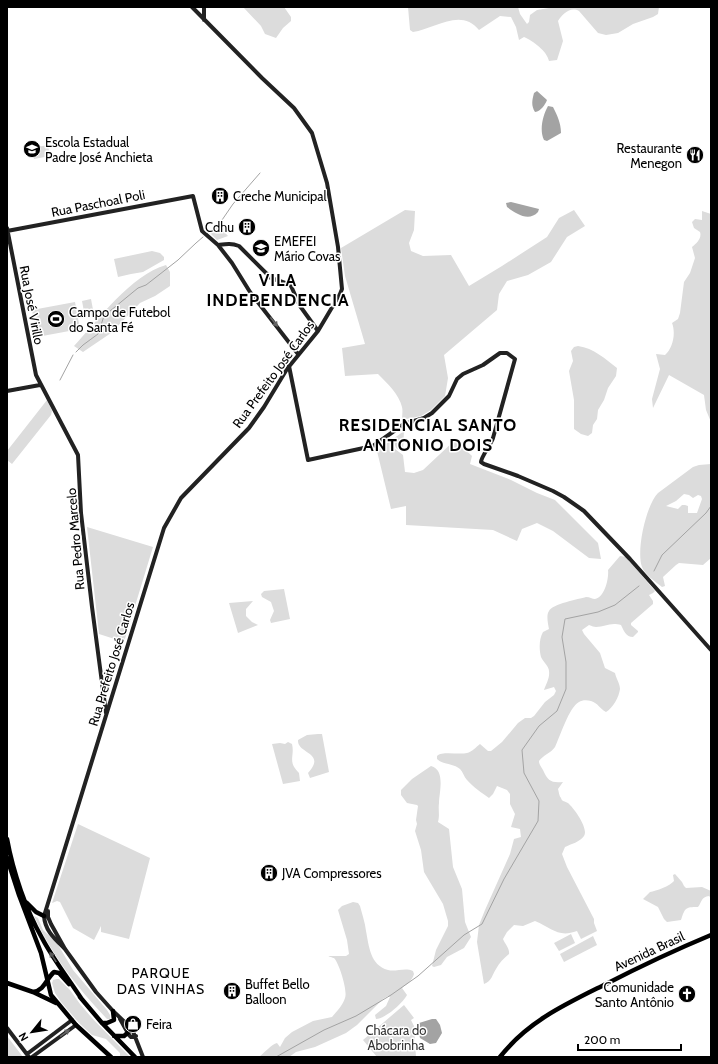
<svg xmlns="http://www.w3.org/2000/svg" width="718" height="1064" font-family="Cabin,sans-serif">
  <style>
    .green { fill: #dcdcdc; fill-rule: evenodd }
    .water { fill: #a3a3a3 }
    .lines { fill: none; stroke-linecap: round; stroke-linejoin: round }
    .stream { stroke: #a3a3a3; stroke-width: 1 }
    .secondary { stroke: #222; stroke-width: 4 }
    .primary { stroke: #000; stroke-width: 4.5 }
    .oneway { fill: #646464 }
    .oneway2 { fill: #595959 }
    .labels { text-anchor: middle; stroke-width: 3; stroke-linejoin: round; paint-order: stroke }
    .poi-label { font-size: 13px; fill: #000; stroke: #fff; text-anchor: start }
    .street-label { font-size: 13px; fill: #000; stroke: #fff }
    .park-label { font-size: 13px; fill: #333; stroke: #fff }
    .neighbourhood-label { font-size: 14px; letter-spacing: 1px; fill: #000; stroke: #fff }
    .district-label { font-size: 17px; font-weight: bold; letter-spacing: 1px; fill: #000; stroke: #fff }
  </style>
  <rect width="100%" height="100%" fill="#fff"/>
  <path class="green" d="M 243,7 L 284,7 L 291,17 L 291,21 L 283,28 L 276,38 L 265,34 L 261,26 Z
    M 408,7 L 518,7 L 520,14 L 527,24 L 529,22 L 530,15 L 537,10 L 549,8 L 659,7 L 658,14 L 653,17 L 633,24 L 618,33 L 606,35 L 598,33 L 579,11 C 571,6 562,14 558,21 L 563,41 L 557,60 L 549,61 C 547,51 533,41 524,37 L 519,40 L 516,27 L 511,17 L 500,16 L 479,30 C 461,7 434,29 413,32 L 410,30 Z
    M 48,145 L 50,156 L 34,159 L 32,148 Z
    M 405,210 L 415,211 L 414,230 L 409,243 L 411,251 L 423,256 L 451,255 L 469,286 L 502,266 L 547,237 L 559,218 L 574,210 L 585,226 L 567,237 L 551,262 L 528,275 L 507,281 L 499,294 L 497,310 L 444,355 L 448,378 L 445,396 L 431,410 L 421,416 L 402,420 C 402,416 403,411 402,407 C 399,394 387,383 378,374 L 345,376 L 342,348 L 365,344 L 345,276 L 341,248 Z
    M 702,211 L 711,214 L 711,422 L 706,410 L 704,395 L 669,375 L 653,408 L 652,399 L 660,369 L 656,354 L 665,355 C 673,348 676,333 672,323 L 678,319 L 680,313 L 684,282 L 690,273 L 695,258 L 692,247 C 697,243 702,238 700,232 L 694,228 L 692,222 L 695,219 L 702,220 Z
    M 219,226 L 228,236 L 217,240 L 210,233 Z
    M 152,251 L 160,253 L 164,257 L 164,260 L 143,272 L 131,274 L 118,277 L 114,259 Z
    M 166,265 L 170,272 L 170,286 L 155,296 L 140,303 L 111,333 L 83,352 L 74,346 C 98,320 131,275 166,265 Z
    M 91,299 L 94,315 L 85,317 L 82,301 Z
    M 75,302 L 80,329 L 37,337 L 32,310 Z
    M 578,346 C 594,348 605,359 617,368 L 616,376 L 608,388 L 604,400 L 598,410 L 597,419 L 593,425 L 592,433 L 588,436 L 581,434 L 574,429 L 574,400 L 569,371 L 573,361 L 571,351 L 574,347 Z
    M 47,400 L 52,411 L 51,415 L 12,464 L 7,460 L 7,451 Z
    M 404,431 L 403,450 L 402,452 L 396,448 L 393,439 Z
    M 391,440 L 395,449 L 403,455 L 405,472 L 414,473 L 423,470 L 455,440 L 472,456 L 470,464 L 511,480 L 537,493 L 555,500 L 598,543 L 601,559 L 589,558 L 553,531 L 537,523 L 522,529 L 517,541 L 493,530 L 406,525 L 406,506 L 391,509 L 377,451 Z
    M 711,464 L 711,558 L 703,565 L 679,563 L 676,565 L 663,577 L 665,586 L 662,587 C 656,582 645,575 642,567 C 636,551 646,505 658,493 L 693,467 L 699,465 ZM 684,494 L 689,495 L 693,498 L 698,495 L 701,496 L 702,499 L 697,513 L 688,513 L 688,506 L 685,505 L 682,505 L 678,509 L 666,506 L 676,501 Z
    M 87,527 L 153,547 L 124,642 L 99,634 Z
    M 620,556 L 626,557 L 655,591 L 653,593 L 649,595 L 653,601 L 653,604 L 631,623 L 631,625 L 638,631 L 638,632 L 633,637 C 626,637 624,631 621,625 C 610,622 605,627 596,627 C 594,627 592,626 589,625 L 582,630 L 584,634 L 600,653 L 605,668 L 615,673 C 616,678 620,684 620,689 C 619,697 613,708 606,712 C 600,709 598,703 591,701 C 587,700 582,700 579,702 C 569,707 560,737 555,747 C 551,753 543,755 539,761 C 539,765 541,766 543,770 C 548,781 551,783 563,782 L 558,789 C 559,792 559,796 561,798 C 562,802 565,801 568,803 C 574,808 589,829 584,836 C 580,842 571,844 565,847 L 562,854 L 567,867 L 594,919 L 594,923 L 597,931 L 581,939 L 577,931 C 558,938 552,928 535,921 L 523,926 L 514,925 L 507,932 L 503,939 C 505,944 510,949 509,954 C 504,958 499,963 496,969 C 492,975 492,981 484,984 L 477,942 L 479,925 L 485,910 L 510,854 L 514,839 L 521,837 L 520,829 L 511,827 L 515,814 L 510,804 L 510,794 L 507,790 L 497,786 L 493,794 L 489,798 C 482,793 473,787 467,780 C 464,777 463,772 460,769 C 453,763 443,765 437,759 L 437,756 C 442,751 459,755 467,753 C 472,752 476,747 480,744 L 488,751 L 491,751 L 502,742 L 518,723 L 525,718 L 531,718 L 534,716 L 545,702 L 554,695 L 556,691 L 554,687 L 544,690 C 546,684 550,678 549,671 C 549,666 543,662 541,657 C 539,649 539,639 543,632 L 549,629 C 548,624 546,615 549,611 C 552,604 579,599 586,597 C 590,597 592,599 595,599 C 605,597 609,578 608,570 Z
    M 284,589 L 290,619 L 271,623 L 270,620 L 274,611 L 271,602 L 262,597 L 261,594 L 264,591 Z
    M 253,601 L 246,609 L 246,616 L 252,622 L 258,625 L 238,633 L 229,603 Z
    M 318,734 L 322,734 L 329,772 L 310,778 L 308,773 C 327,752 297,754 298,740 L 307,735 Z
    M 288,742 L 292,744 C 295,757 287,761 299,773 L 300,781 L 283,784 L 272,744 L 280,743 L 285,744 Z
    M 431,766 C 446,770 439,793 439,803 C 438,811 440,814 438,822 L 449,829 L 453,867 L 462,889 L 465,922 L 471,937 L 464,948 L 447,957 L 441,965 L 434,967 L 432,966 L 436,950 L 448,926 L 448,921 L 443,904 L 424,872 L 421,850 L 415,831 L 417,824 L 416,820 L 418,806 L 417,805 L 407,803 L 401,795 L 401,790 L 412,779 Z
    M 78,824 L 150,858 L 129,939 L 101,932 L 101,926 L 94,940 L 73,928 L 60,902 L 57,901 L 52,903 Z
    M 675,874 L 682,882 L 684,886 L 686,888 L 702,887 L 711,891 L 711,898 L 709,896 C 701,897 702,902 698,907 C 685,907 685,908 681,920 L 667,922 L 664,919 L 658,907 L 643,899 L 650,892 C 656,891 670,886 674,881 L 673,875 Z
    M 353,902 L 358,903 L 360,906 C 362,914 365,922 366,931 C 369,946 370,965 388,970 C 396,972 405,967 413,971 L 414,974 C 412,981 407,984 402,988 L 407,995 C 403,1003 385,1019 376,1019 L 375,1015 L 386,1006 L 390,997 L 388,996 L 383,999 L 357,1025 L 346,1033 L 315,1047 L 296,1052 L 289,1057 L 259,1057 C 264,1053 272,1044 277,1043 L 280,1047 L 285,1038 L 292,1032 L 313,1021 L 332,1017 C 337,1011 343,1005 345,998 C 348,991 339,963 334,958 C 333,958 328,956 328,956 L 346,956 L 349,954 L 347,940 L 338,910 L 342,906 Z
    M 34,916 L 38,918 L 43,930 L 57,943 L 73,970 L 107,1010 L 110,1015 L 110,1019 L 107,1019 C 78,989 51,954 34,916 Z
    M 571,934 L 575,943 L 559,951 L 554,943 Z
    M 593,936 L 597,945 L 564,962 L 560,954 Z
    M 57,979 L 59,979 L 70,990 L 80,1004 L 92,1018 L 130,1057 L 120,1057 L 120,1053 L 106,1039 L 92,1035 L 79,1023 L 61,1002 L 55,993 L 52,983 L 53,980 Z
    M 404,1005 L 414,1018 L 411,1020 L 414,1026 L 416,1057 L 377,1057 L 363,1040 Z
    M 7,1036 L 23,1057 L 7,1057 Z"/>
  <path class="water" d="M 537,91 L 547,100 C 545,105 541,111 535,112 C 531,105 532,101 534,93 Z
    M 548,106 L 553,107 C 557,115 561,123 561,133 L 547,141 L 544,140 C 539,130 543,115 548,106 Z
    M 511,202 L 539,209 L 538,212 C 529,222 516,214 507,207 L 506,203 Z
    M 432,1019 L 436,1019 L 440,1025 L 442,1033 L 436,1043 L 430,1044 L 420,1038 L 417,1028 L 419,1023 Z"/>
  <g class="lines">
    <path class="stream" d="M 209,232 L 222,220 L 233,204 L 260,173
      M 76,352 L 83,345 L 98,334 L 104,316 L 138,288 L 146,285 L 178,260 L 196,243 L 203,237
      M 60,380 L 73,355
      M 654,571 L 662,555 L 706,513 L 711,506
      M 276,1057 L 324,1030 L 356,1016 L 391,995 L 418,976 L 464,935 L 482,924 L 504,879 L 538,821 L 539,801 L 524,773 L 522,750 L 539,726 L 557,711 L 566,689 L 566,662 L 562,637 L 565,619 L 598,612 L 615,605 L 639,586"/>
    <path class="secondary" d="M 204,7 L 204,20
      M 7,228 L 36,375 L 78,455 L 81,513 L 92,607 L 106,713
      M 7,231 L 193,196 L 202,231 L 218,245 L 232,263 L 250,292 L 298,354
      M 218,245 C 226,244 231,243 239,246 L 271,278 L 288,284 L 291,286 L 300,306 L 318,331
      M 289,366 L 308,460 L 373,446 L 404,424 L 424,418 L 432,413 L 449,396 L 457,379 L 463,374 L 483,365 L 500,353 L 507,353 L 515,359 L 493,438 C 491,444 481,457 481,462 L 484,464 L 518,476 L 553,491 L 564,497 L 584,511 L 630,559 L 711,650
      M 7,391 L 40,385
      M 48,911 L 48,917 L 51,924 L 65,949 L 96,992 L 113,1011 L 132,1029 L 143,1057
      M 65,949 C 55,939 45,931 44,916 L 164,528 L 181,498 L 249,428 L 264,407 L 287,369 L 318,331 L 340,294 L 342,289 L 338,247 L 327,183 L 312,133 L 294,108 L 262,78 L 192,7
      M 120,1019 L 129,1035 L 131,1037 L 136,1036
      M 7,1028 L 29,1057
      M 27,1054 L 72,1020
      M 32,1057 L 76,1025"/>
    <path class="primary" d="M 7,839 C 13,872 26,910 42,938 C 53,959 68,978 81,998
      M 7,858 L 19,895 L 41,953 L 51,995 L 76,1025 L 111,1057
      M 27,903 L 36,912 L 44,916
      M 7,983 L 33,992 L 56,1003
      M 33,992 C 45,990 46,979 54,972 L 59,973 L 69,984
      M 80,997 L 102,1023 L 135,1057
      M 102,1023 L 107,1023 L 114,1020 L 113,1011
      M 114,1036 L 124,1036 L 132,1029
      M 500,1057 C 528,1021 566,1004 606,984 C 641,966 675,950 711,935"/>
  </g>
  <defs><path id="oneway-solid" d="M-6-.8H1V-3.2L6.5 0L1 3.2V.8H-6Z"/></defs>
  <g class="oneway">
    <use href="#oneway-solid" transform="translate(274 322) rotate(52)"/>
    <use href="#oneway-solid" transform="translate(65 1033) rotate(-36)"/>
  </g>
  <use class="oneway2" href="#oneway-solid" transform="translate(53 957) rotate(-123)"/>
  <defs>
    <symbol id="school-disc" viewBox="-11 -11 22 22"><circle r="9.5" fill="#000" stroke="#fff"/><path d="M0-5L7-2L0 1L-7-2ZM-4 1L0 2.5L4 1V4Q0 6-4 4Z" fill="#fff"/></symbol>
    <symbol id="restaurant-disc" viewBox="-11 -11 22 22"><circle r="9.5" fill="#000" stroke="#fff"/><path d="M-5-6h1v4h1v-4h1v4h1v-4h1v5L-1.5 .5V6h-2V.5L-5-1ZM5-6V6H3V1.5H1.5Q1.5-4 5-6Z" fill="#fff"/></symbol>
    <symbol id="building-disc" viewBox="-11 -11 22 22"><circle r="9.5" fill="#000" stroke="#fff"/><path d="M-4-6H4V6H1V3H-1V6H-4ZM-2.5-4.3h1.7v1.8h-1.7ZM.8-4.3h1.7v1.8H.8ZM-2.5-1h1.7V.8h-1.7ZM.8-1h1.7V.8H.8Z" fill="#fff"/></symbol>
    <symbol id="stadium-disc" viewBox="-11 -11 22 22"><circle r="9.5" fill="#000" stroke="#fff"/><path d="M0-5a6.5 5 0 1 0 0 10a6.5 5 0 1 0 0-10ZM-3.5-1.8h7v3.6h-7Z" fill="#fff"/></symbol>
    <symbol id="church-disc" viewBox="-11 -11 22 22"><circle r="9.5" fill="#000" stroke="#fff"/><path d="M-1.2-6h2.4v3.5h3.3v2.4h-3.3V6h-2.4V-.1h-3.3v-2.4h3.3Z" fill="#fff"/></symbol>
    <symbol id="shop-disc" viewBox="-11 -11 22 22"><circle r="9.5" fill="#000" stroke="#fff"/><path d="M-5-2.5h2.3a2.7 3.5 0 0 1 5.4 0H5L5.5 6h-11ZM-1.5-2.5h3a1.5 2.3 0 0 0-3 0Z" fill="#fff"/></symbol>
  </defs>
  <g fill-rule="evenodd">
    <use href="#school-disc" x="22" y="139" width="20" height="20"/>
    <use href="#restaurant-disc" x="685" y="145" width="20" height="20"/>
    <use href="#building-disc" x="210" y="186" width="20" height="20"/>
    <use href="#building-disc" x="237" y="217" width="20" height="20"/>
    <use href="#school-disc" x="251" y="238" width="20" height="20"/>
    <use href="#stadium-disc" x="46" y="309" width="20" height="20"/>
    <use href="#building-disc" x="259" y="863" width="20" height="20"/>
    <use href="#building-disc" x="222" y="981" width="20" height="20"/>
    <use href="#church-disc" x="677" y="984" width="20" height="20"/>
    <use href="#shop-disc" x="123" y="1014" width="20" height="20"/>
  </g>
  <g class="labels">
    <g class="poi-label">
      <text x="45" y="147">Escola Estadual<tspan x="45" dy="15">Padre José Anchieta</tspan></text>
      <text x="682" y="153" text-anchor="end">Restaurante<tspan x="682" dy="15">Menegon</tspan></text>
      <text x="233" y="201">Creche Municipal</text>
      <text x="234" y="232" text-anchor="end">Cdhu</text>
      <text x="274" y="246">EMEFEI<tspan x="274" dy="15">Mário Covas</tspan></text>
      <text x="69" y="317">Campo de Futebol<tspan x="69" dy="15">do Santa Fé</tspan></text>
      <text x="282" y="878">JVA Compressores</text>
      <text x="245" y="989">Buffet Bello<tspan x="245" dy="15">Balloon</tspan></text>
      <text x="674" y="992" text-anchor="end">Comunidade<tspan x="674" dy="15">Santo Antônio</tspan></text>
      <text x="146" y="1029">Feira</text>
    </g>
    <g class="street-label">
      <text transform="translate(98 203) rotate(-11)" y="5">Rua Paschoal Poli</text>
      <text transform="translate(32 305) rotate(79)" y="5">Rua José Virillo</text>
      <text transform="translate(273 374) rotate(-54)" y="5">Rua Prefeito José Carlos</text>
      <text transform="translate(75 539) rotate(-95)" y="5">Rua Pedro Marcelo</text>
      <text transform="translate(111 664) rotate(-73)" y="5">Rua Prefeito José Carlos</text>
      <text transform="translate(649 951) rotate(-25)" y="5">Avenida Brasil</text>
    </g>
    <g class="park-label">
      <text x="396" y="1035">Chácara do<tspan x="396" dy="15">Abobrinha</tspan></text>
    </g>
    <g class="neighbourhood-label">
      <text x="161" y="978">PARQUE<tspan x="161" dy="16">DAS VINHAS</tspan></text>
    </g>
    <g class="district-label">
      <text x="278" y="286">VILA<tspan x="278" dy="20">INDEPENDENCIA</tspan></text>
      <text x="428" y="431">RESIDENCIAL SANTO<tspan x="428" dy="20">ANTONIO DOIS</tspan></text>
    </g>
  </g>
  <rect width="718" height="1064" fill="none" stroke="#000000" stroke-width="16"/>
  <g transform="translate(32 1032) rotate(240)" stroke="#ffffff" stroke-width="3" paint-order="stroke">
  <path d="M0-3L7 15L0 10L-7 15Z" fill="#000000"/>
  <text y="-6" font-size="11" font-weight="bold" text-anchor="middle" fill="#000000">N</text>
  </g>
  <path d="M578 1044v6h103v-6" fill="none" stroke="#000000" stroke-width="2"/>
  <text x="584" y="1044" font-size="12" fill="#000000" stroke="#ffffff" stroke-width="3" paint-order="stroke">200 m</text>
</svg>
